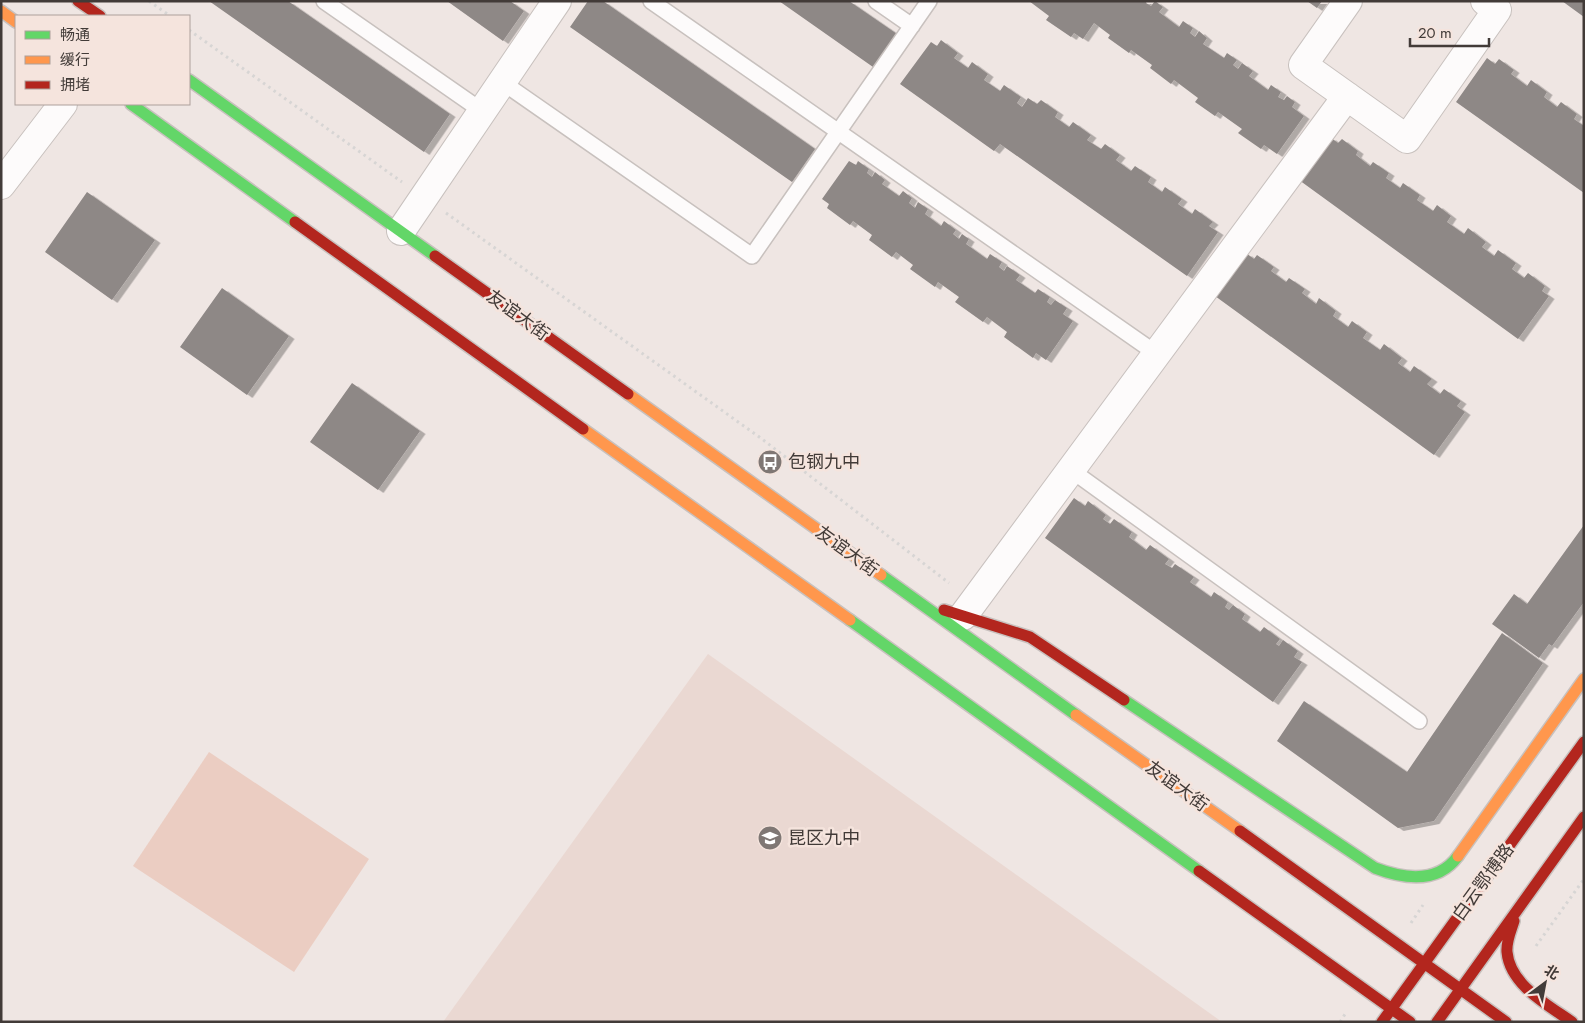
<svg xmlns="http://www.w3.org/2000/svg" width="1585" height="1023" font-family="Jost,'Noto Sans SC',sans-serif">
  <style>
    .built { fill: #ead8d2 }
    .green { fill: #ebcdc2 }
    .building { fill: #8e8886; filter: url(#shadow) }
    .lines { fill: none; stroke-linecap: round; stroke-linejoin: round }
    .lane-casing { stroke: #c8c1be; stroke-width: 18 }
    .street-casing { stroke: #c8c1be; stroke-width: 30 }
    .fast-casing { stroke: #c8c1be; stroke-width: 14 }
    .slow-casing { stroke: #c8c1be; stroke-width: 14 }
    .jam-casing { stroke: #c8c1be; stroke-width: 14 }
    .path { stroke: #d7d5d4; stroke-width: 3; stroke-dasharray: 2.5 4; stroke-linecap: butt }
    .lane { stroke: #fdfbfb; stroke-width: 15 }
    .street { stroke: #fdfbfb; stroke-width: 28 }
    .fast { stroke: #63d668; stroke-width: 11 }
    .slow { stroke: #ff974d; stroke-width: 11 }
    .jam { stroke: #b3261e; stroke-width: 11 }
    .labels { text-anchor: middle; stroke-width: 5; stroke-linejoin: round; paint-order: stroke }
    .street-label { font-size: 18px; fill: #423b38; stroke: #f5e4dd }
    .poi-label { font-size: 18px; fill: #423b38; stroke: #f5e4dd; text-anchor: start }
  </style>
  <defs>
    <filter id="shadow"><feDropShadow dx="5.5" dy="3" stdDeviation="0" flood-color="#0004"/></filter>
  </defs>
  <rect width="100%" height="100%" fill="#efe6e3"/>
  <path class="built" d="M 708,654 L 1222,1022 L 443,1022 Z"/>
  <path class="green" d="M 209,752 L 369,859 L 294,972 L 133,866 Z"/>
  <path class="building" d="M 209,1 L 288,1 L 450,114 L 424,152 Z
    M 447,1 L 510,1 L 524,11 L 503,41 Z
    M 588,1 L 603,1 L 815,149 L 792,182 L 570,27 Z
    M 779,1 L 849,1 L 897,34 L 873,67 Z
    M 1029,1 L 1147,1 L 1146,3 L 1151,6 L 1155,1 L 1163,7 L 1159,12 L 1179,27 L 1183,21 L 1193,28 L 1190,33 L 1195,37 L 1199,31 L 1207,38 L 1203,44 L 1224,58 L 1227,53 L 1237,60 L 1233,65 L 1238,69 L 1242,63 L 1253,71 L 1249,76 L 1268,90 L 1271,85 L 1281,92 L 1278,97 L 1284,100 L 1287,96 L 1295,102 L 1292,107 L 1304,116 L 1277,154 L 1264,145 L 1261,149 L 1238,133 L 1242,129 L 1218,112 L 1215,116 L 1195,102 L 1198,98 L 1174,80 L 1171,84 L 1150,68 L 1152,65 L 1131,50 L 1129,53 L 1108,38 L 1110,35 L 1094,23 L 1083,39 L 1074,33 L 1071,37 L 1046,20 L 1049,16 Z
    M 1307,1 L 1322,1 L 1317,8 Z
    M 1562,1 L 1584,1 L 1584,17 Z
    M 941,40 L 958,53 L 954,58 L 968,68 L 972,62 L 988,74 L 984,80 L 1000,91 L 1004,85 L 1021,97 L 1017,103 L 1022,107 L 1028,98 L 1037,104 L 1041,100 L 1058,112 L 1055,117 L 1069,127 L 1073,122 L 1091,135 L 1087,140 L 1101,149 L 1105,144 L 1120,155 L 1116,160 L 1131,171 L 1135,166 L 1151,177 L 1148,182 L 1162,192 L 1165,187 L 1182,199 L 1178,204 L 1192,214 L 1195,209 L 1213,222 L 1209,226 L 1218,232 L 1187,276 L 1000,144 L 994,151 L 900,84 L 931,42 L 937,46 Z
    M 1487,58 L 1495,64 L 1499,59 L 1514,70 L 1511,74 L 1527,86 L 1531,80 L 1547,92 L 1544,97 L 1557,107 L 1561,102 L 1577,114 L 1574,119 L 1584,126 L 1584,193 L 1456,102 Z
    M 1330,137 L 1338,143 L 1342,139 L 1358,151 L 1356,155 L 1370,166 L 1373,162 L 1389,173 L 1386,178 L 1400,188 L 1403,183 L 1420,195 L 1417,200 L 1433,211 L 1437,205 L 1451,216 L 1447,222 L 1464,234 L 1468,228 L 1486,242 L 1482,247 L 1494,256 L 1498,250 L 1516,263 L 1512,269 L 1524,278 L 1528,273 L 1545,286 L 1542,291 L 1549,296 L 1518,339 L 1299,180 Z
    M 849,161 L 856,165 L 858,161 L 869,169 L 867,173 L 872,177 L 875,172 L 885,180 L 882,184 L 899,196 L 903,191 L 912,198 L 909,203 L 915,208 L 918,202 L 928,209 L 925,214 L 941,226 L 944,221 L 956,230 L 953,234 L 959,239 L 962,234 L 969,239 L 966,244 L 987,259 L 990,254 L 1002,262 L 999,267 L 1004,271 L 1007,266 L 1020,275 L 1016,280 L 1035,293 L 1038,289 L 1050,297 L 1047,302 L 1051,305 L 1055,300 L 1067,308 L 1063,314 L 1073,321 L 1046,360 L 1036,353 L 1033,358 L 1004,337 L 1007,332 L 987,317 L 983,322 L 955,302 L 959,297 L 938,282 L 935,287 L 910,269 L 913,265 L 896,252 L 892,257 L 869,240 L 872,235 L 853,221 L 850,225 L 827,208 L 829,204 L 822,199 Z
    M 87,192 L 155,240 L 112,300 L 45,252 Z
    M 1246,253 L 1254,259 L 1257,255 L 1274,267 L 1271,271 L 1286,282 L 1289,278 L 1305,289 L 1302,293 L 1316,304 L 1319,298 L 1336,311 L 1333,316 L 1348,327 L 1352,321 L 1367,332 L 1363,338 L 1380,350 L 1384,344 L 1402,358 L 1398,363 L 1410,372 L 1414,366 L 1432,379 L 1427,384 L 1440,394 L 1444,389 L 1461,401 L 1457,406 L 1465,412 L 1434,455 L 1215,296 Z
    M 222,288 L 289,336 L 247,395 L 180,347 Z
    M 352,383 L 420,431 L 378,490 L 310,442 Z
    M 1074,498 L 1085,506 L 1088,501 L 1106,515 L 1103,519 L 1110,524 L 1114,519 L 1132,532 L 1129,537 L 1146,550 L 1150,545 L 1169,559 L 1165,564 L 1172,568 L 1175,564 L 1194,577 L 1190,582 L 1211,597 L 1214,592 L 1228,602 L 1225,607 L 1229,610 L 1233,605 L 1245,614 L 1242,619 L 1260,632 L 1264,627 L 1280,639 L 1276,644 L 1279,646 L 1283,640 L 1298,651 L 1294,657 L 1302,662 L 1273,702 L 1045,538 Z
    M 1584,525 L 1584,602 L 1552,646 L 1549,644 L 1539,658 L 1492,624 L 1514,594 L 1527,604 Z
    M 1502,633 L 1543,663 L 1434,821 L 1398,828 L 1277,741 L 1304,701 L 1407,772 Z"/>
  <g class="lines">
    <defs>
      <path id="lane" d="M 324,1 L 482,111
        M 651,1 L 1157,354
        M 876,1 L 912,26
        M 502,82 L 752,256 L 929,1
        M 1071,470 L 1419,721"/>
      <path id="street" d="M 1348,1 L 1303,65 L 1407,139 L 1497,10 L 1485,1
        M 1,185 L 63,104
        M 401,231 L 557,1
        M 963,616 L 1347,96"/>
      <path id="fast" d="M 189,80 L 435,256
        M 131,104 L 295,222
        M 881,575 L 1076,715
        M 850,620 L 1199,871
        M 1124,700 L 1375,868 C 1404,879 1438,884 1458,856"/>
      <path id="slow" d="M 1,11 L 16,22
        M 628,394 L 881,575
        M 583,429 L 850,620
        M 1076,715 L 1240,831
        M 1458,856 L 1584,679"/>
      <path id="jam" d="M 78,1 L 100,16
        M 295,222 L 583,429
        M 435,256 L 628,394
        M 944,610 L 1030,637 L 1124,700
        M 1240,831 L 1506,1022
        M 1199,871 L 1410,1022
        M 1514,921 C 1511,931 1506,941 1507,952 C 1510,985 1548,1005 1572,1022
        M 1382,1022 L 1584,742
        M 1437,1022 L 1584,817"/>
    </defs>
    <use href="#lane" class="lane-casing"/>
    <use href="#street" class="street-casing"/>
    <use href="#fast" class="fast-casing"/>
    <use href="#slow" class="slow-casing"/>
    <use href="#jam" class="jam-casing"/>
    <path class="path" d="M 149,1 L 170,16
      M 189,30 L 402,182
      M 446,213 L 762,439 L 949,583
      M 1411,923 L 1423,905
      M 1536,946 L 1584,879
      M 1340,1022 L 1347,1011"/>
    <use href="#lane" class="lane"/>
    <use href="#street" class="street"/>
    <use href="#fast" class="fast"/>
    <use href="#slow" class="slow"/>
    <use href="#jam" class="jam"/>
  </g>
  <defs>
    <symbol id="bus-disc" viewBox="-11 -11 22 22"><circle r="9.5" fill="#7f7774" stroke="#f5e4dd"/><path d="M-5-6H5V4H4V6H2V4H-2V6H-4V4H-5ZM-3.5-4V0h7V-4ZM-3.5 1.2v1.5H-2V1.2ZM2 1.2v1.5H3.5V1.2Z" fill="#fff"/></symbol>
    <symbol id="school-disc" viewBox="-11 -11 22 22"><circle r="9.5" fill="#7f7774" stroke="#f5e4dd"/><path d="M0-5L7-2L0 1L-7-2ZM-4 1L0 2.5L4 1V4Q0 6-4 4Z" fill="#fff"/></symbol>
  </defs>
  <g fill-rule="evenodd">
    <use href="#bus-disc" x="756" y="448" width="28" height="28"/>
    <use href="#school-disc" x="756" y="824" width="28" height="28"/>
  </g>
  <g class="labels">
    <g class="street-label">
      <text transform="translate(518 315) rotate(36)" y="6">友谊大街</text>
      <text transform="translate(847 551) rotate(36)" y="6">友谊大街</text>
      <text transform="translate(1177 786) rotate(36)" y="6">友谊大街</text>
      <text transform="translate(1483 882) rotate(-54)" y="6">白云鄂博路</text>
    </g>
    <g class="poi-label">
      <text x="788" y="468">包钢九中</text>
      <text x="788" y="844">昆区九中</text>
    </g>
  </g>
  <rect width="1585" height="1023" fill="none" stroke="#423b38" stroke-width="5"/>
  <rect x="15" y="15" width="175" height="90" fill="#f5e4dd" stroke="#ada09b"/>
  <rect x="25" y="31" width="25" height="8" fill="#63d668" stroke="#ada09b"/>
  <text x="60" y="40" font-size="15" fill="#423b38">畅通</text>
  <rect x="25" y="56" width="25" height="8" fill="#ff974d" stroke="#ada09b"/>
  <text x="60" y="65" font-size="15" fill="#423b38">缓行</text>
  <rect x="25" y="81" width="25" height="8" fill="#b3261e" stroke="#ada09b"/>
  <text x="60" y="90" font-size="15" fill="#423b38">拥堵</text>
  <g transform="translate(1545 983) rotate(32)" stroke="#f5e4dd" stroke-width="4" paint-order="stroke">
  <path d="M0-4L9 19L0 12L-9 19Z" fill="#423b38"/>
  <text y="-8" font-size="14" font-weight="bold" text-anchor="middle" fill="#423b38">北</text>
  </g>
  <path d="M1410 38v8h79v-8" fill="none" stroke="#423b38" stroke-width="2.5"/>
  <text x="1418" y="38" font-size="15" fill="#423b38" stroke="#f5e4dd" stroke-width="4" paint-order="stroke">20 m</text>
</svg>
